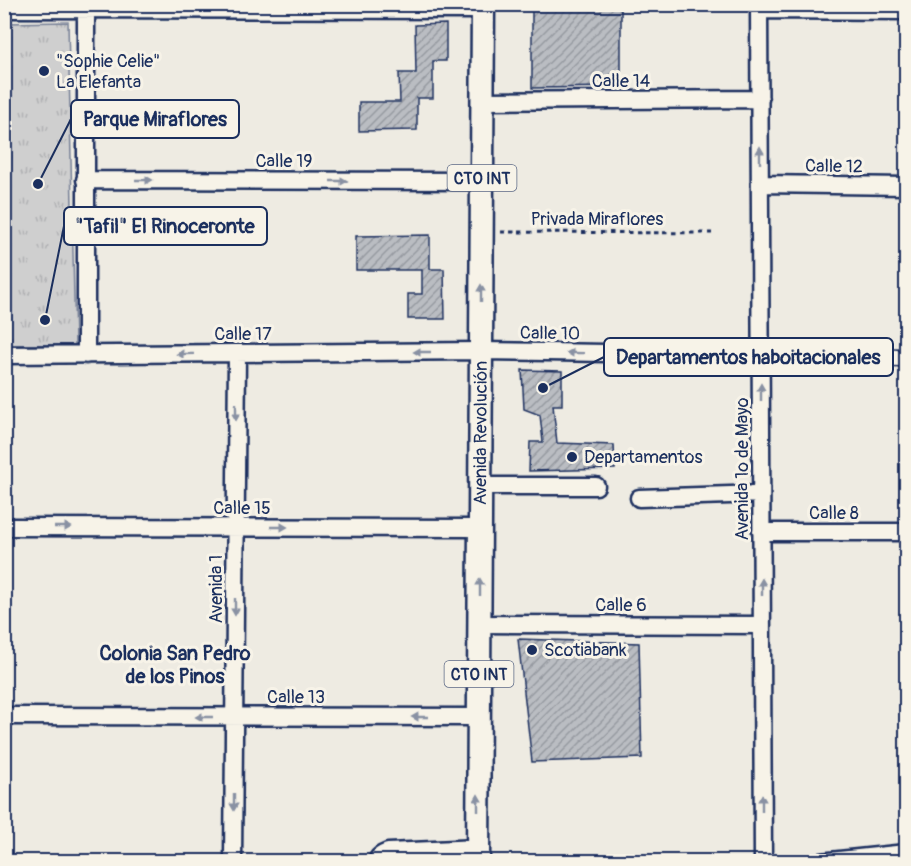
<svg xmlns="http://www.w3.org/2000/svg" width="911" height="866" font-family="Pangolin,sans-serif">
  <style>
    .park { fill: url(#park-tufts); stroke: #757f96; stroke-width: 1.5 }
    .building { fill: url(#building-hatch); stroke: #1b2f5e; stroke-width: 1.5 }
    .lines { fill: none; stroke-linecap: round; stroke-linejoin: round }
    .minor-casing { stroke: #1b2f5e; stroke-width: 21 }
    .major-casing { stroke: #1b2f5e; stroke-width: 27 }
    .path { stroke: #1b2f5e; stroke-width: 3; stroke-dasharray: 4.5 4.5; stroke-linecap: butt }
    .minor { stroke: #f7f3e8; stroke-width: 16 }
    .major { stroke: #f7f3e8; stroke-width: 22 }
    .oneway { fill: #8991a3 }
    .poi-dot { fill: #1b2f5e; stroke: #f7f3e8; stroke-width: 2 }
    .labels { text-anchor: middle; stroke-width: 6; stroke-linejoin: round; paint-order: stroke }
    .shield { fill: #f7f3e8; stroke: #5d6a87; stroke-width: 1.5 }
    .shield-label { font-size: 16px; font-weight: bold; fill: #1b2f5e }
    .poi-label { font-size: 18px; fill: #1b2f5e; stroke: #f7f3e8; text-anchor: start }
    .street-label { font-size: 18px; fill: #1b2f5e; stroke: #f7f3e8 }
    .neighbourhood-label { font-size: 20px; font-weight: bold; fill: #1b2f5e; stroke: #f7f3e8 }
    .leader { fill: none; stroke: #1b2f5e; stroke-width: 2 }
    .callout-dot { fill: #1b2f5e; stroke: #f7f3e8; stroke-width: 2 }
    .callout { fill: #f7f3e8; stroke: #1b2f5e; stroke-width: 2 }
    .callout-label { font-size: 20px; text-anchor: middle; font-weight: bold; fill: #1b2f5e }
  </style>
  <defs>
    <pattern id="park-tufts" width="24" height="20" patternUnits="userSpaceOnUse" patternTransform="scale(1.5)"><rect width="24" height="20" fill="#cfcfcf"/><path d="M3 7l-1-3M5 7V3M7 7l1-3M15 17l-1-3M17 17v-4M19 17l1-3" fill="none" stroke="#b1b2b4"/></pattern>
    <pattern id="building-hatch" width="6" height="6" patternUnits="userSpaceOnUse" patternTransform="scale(1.5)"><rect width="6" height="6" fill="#babdc2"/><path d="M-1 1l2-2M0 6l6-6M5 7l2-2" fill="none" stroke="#969aa1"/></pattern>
  </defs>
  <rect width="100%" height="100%" fill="#eeebe2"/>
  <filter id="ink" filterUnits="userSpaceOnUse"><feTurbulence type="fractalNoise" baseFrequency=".0167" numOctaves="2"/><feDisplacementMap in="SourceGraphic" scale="12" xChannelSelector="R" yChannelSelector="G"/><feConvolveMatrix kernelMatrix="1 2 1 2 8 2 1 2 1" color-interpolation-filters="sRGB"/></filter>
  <g filter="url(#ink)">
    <path class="park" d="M 68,22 L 75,345 L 5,345 L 5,23 Z"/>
    <path class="building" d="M 532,4 L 621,4 L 621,87 L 532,88 Z
      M 446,24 L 446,61 L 433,61 L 433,98 L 417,98 L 417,130 L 359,131 L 359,102 L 400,102 L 399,73 L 416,73 L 415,25 Z
      M 430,235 L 430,269 L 444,269 L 445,319 L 408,319 L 408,294 L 422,294 L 422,270 L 356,270 L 356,236 Z
      M 522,370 L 562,371 L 562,405 L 553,405 L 557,443 L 614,445 L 615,469 L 529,471 L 530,442 L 543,442 L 540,415 L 524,409 Z
      M 518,639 L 639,643 L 642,758 L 532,762 Z"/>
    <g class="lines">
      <defs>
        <path id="minor" d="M 759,4 L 763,862
          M 4,9 L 483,10
          M 86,9 L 86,355
          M 759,10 L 906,11
          M 482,101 L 760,99
          M 85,180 L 482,181
          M 760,184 L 906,186
          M 4,355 L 481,351 L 906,358
          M 480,486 L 596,486
          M 639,498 L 761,494
          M 4,527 L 480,528
          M 761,532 L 906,532
          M 479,624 L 762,625
          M 4,716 L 479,717
          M 233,862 L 237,353
          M 377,862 C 378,856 383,854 388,852 L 478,848
          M 820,862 L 906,853"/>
        <g id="major">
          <path id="s1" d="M 478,862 L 483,4"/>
        </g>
      </defs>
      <use href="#minor" class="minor-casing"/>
      <use href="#major" class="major-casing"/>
      <path class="path" d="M 501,232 L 712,233"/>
      <use href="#minor" class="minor"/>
      <use href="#major" class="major"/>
    </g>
    <defs><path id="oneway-solid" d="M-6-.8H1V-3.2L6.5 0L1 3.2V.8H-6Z" transform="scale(1.5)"/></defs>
    <g class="oneway">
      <use href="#oneway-solid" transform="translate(760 155) rotate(-90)"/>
      <use href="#oneway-solid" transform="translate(144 180)"/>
      <use href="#oneway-solid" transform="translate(339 181)"/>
      <use href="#oneway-solid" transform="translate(481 293) rotate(-90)"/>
      <use href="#oneway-solid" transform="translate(422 352) rotate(180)"/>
      <use href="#oneway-solid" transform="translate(575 353) rotate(-179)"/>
      <use href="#oneway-solid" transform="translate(185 354) rotate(179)"/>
      <use href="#oneway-solid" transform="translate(761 392) rotate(-90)"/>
      <use href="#oneway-solid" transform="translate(236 412) rotate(90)"/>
      <use href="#oneway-solid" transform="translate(63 527)"/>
      <use href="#oneway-solid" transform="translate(279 527)"/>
      <use href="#oneway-solid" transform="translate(480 587) rotate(-90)"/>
      <use href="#oneway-solid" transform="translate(762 587) rotate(-90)"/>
      <use href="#oneway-solid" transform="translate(235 607) rotate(90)"/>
      <use href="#oneway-solid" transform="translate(204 717) rotate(-180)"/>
      <use href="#oneway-solid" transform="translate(420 717) rotate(-180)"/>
      <use href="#oneway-solid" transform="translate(234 802) rotate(90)"/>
      <use href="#oneway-solid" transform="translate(478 803) rotate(-90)"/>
      <use href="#oneway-solid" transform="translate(762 803) rotate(-90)"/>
    </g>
  </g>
  <g class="poi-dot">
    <circle cx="44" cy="71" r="6"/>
    <circle cx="572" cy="457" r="6"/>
    <circle cx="532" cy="650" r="6"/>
  </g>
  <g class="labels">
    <g class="shield">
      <rect x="447.5" y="165" width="69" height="26" rx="4.5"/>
      <rect x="444.5" y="661" width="69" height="26" rx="4.5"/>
    </g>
    <g class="shield-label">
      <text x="482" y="184">CTO INT</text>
      <text x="479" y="680">CTO INT</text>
    </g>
    <g class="poi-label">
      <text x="56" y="67">"Sophie Celie"<tspan x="56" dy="21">La Elefanta</tspan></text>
      <text x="584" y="463">Departamentos</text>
      <text x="544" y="656">Scotiabank</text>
    </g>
    <g class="street-label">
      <text x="621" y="87">Calle 14</text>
      <text x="284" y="167">Calle 19</text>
      <text transform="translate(834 166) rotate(1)" y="6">Calle 12</text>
      <text x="597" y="225">Privada Miraflores</text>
      <text transform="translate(550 333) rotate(1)" y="6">Calle 10</text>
      <text x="243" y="340">Calle 17</text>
      <text dy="6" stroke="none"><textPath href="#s1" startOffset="429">Avenida Revolución</textPath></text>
      <text transform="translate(742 469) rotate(-90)" y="6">Avenida 1º de Mayo</text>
      <text x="242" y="514">Calle 15</text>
      <text x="834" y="519">Calle 8</text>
      <text transform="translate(216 589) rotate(-90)" y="6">Avenida 1</text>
      <text x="621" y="611">Calle 6</text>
      <text x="296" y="703">Calle 13</text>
    </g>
    <g class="neighbourhood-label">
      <text x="175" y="660">Colonia San Pedro<tspan x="175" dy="23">de los Pinos</tspan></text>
    </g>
  </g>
  <path class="leader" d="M38 184L71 119M45 320L64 226M543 388L604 357"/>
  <g class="callout-dot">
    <circle cx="38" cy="184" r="6"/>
    <circle cx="45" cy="320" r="6"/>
    <circle cx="543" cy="388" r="6"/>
  </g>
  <g class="callout">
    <rect x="71" y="100" width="168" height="38" rx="6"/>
    <rect x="64" y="207" width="203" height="38" rx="6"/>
    <rect x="604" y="338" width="289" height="38" rx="6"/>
  </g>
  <g class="callout-label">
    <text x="155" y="126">Parque Miraflores</text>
    <text x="165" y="233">"Tafil" El Rinoceronte</text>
    <text x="748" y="364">Departamentos haboitacionales</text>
  </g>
  <rect width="911" height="866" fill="none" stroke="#f7f3e8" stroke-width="24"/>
  <rect x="12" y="12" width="887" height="842" fill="none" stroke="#1b2f5e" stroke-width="2" filter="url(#ink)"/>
</svg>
